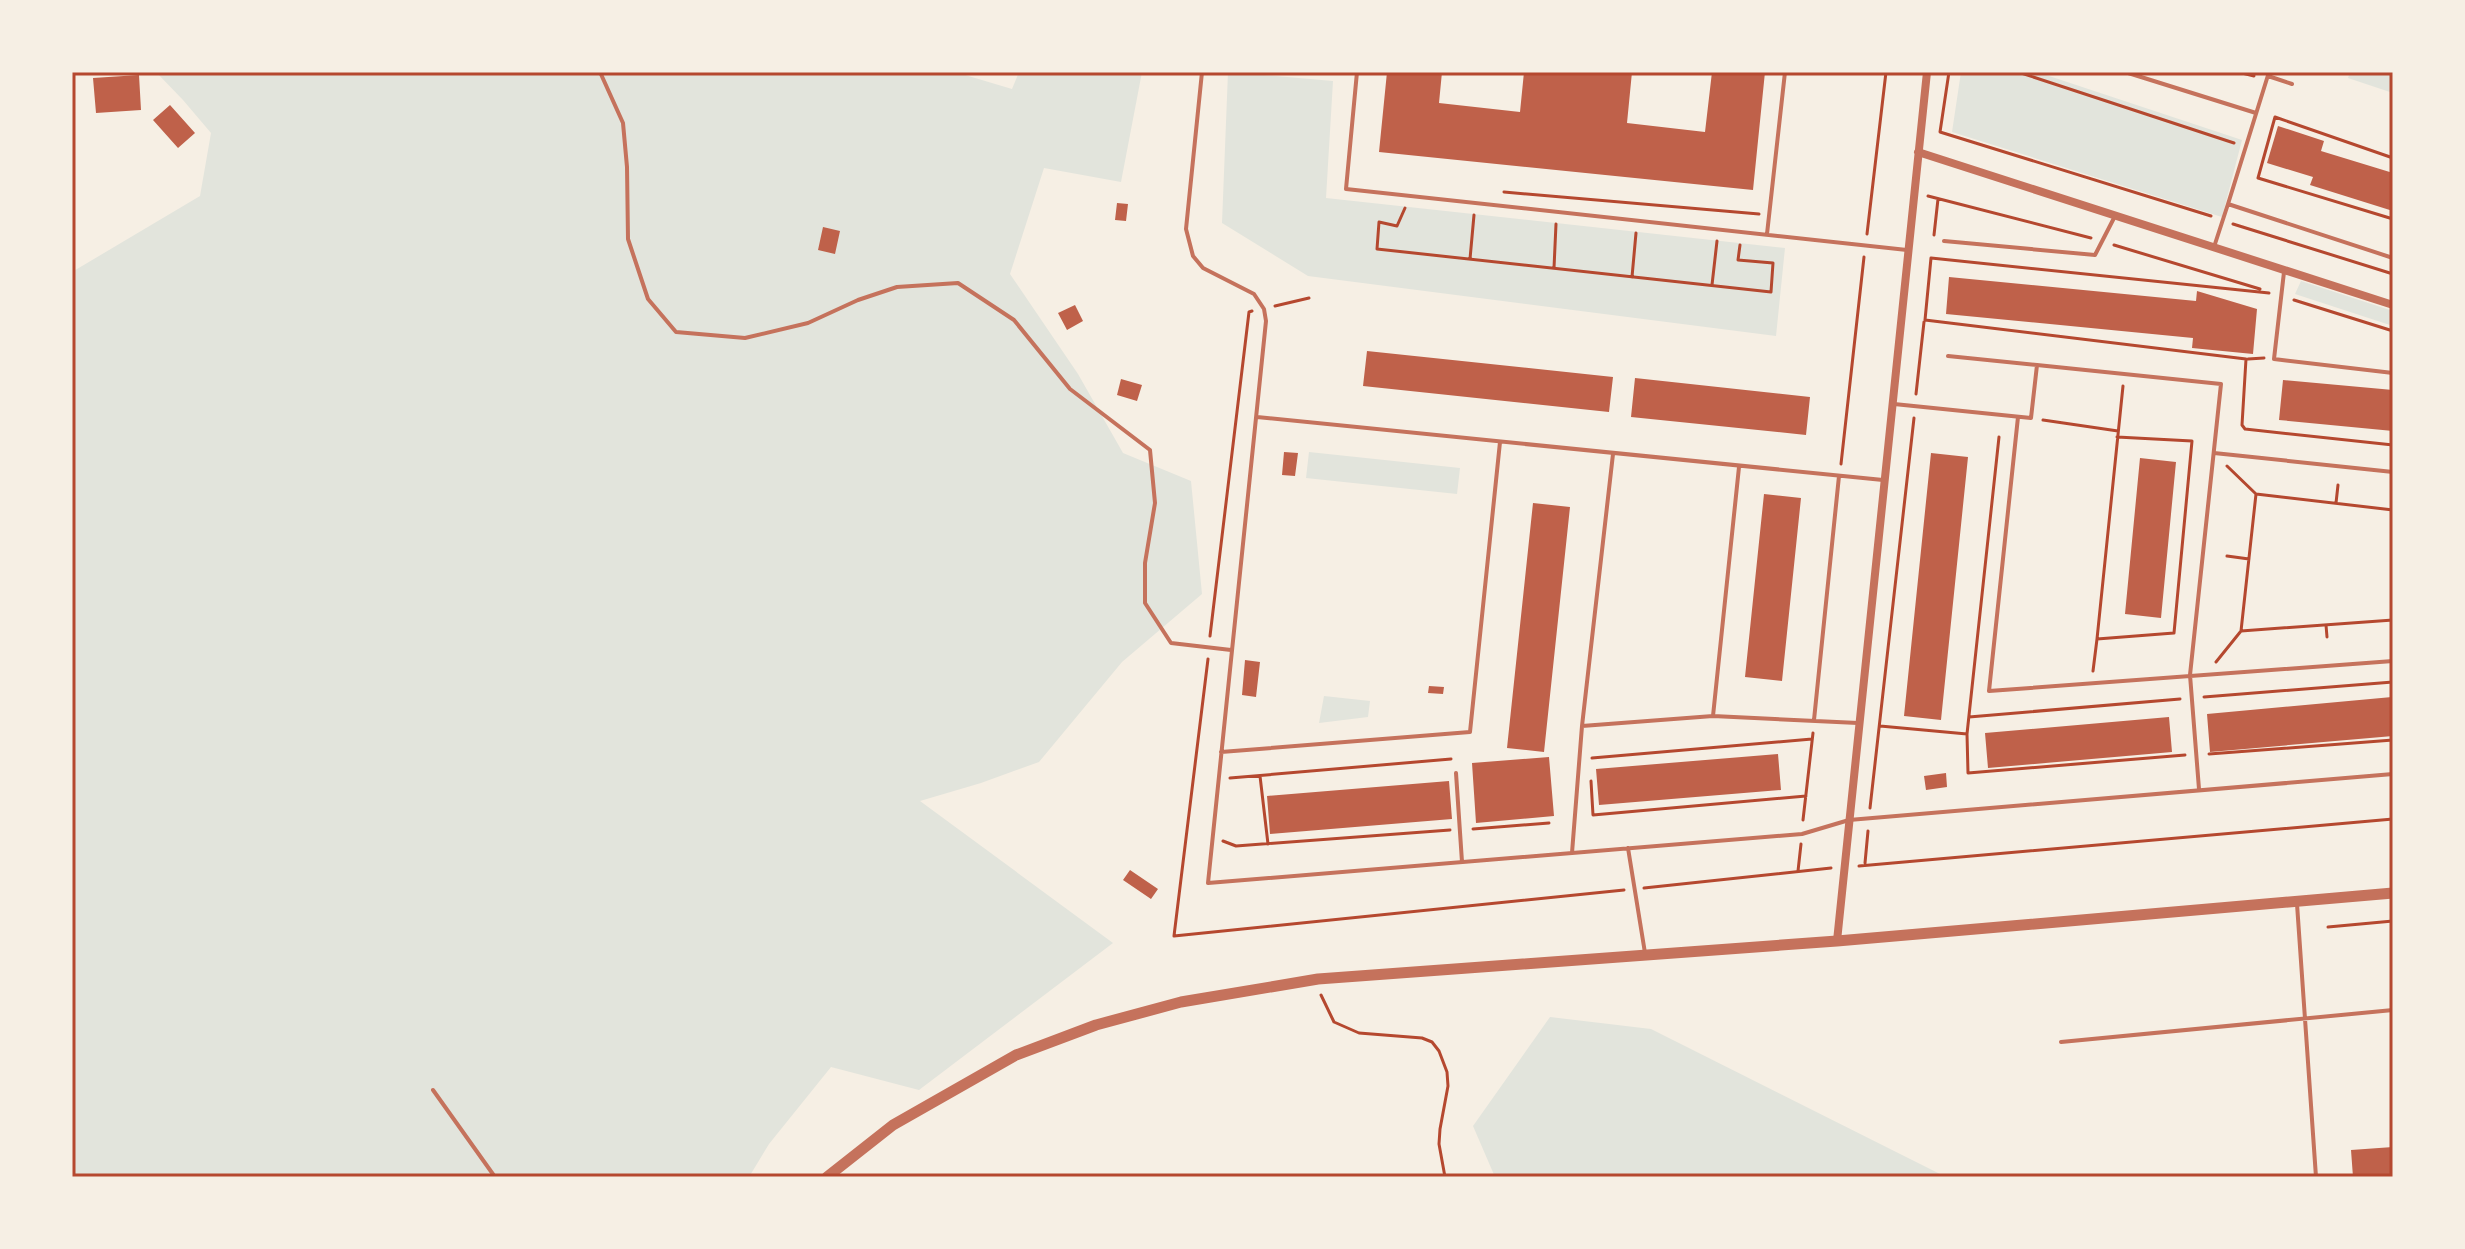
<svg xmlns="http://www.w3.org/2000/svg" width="2465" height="1249" font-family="Overpass,sans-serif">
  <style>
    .green { fill: #e2e4dc }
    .building { fill: #bf614a }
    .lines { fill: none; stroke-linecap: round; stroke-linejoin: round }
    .path { stroke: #b5482f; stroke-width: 3 }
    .service { stroke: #c5725c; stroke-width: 4 }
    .minor { stroke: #c5725c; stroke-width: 8 }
    .tertiary { stroke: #c5725c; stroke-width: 11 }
    .neatline { fill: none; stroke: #b5482f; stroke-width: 3 }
  </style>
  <rect width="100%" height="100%" fill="#f6efe4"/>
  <path class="green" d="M 156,72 L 955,72 L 1012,89 L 1019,72 L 1142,72 L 1121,182 L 1044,168 L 1010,274 L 1078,374 L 1123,453 L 1191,481 L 1202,594 L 1122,662 L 1039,762 L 981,783 L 920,801 L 1113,943 L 919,1090 L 831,1067 L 769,1144 L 749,1177 L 72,1177 L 72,272 L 200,196 L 211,133 L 183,100 Z
    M 1228,72 L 1333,81 L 1326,198 L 1785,248 L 1776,336 L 1308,276 L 1222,223 Z
    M 1961,72 L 2037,72 L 2242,140 L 2222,217 L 1952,132 Z
    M 2350,72 L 2393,72 L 2393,93 L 2348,78 Z
    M 2301,281 L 2393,311 L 2393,326 L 2295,294 Z
    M 1309,452 L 1460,468 L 1457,494 L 1306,478 Z
    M 1324,696 L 1370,701 L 1368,717 L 1319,723 Z
    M 1550,1017 L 1651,1029 L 1946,1177 L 1495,1177 L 1473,1126 Z"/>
  <path class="building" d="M 1387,72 L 1442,72 L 1439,103 L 1520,112 L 1524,72 L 1632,72 L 1627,123 L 1705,132 L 1712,72 L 1765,72 L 1753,190 L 1379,152 Z
    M 139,75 L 141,110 L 96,113 L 93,78 Z
    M 170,105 L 195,133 L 178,148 L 153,120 Z
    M 2278,126 L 2324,141 L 2321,151 L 2393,173 L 2393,211 L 2310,185 L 2313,177 L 2267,163 Z
    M 1117,203 L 1128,204 L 1126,221 L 1115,220 Z
    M 823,227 L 840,231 L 835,254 L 818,250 Z
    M 1949,277 L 2196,301 L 2197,291 L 2257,309 L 2253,354 L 2192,348 L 2193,338 L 1946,314 Z
    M 1075,305 L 1083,321 L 1067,330 L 1058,313 Z
    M 1367,351 L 1613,377 L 1609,412 L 1363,386 Z
    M 1635,378 L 1810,397 L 1806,435 L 1631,417 Z
    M 1121,379 L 1142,385 L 1137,401 L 1117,395 Z
    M 2283,380 L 2393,390 L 2393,431 L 2279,420 Z
    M 1284,452 L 1298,453 L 1295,476 L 1282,475 Z
    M 1931,453 L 1968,457 L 1941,720 L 1904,716 Z
    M 2140,458 L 2176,462 L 2161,618 L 2125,614 Z
    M 1764,494 L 1801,498 L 1782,681 L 1745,677 Z
    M 1533,503 L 1570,507 L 1544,752 L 1507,748 Z
    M 1245,660 L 1260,662 L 1256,697 L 1242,695 Z
    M 1429,686 L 1444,687 L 1443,694 L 1428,693 Z
    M 2392,697 L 2393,736 L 2210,752 L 2207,714 Z
    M 2169,717 L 2172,752 L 1988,768 L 1985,733 Z
    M 1778,754 L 1781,790 L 1599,805 L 1596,769 Z
    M 1549,757 L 1554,816 L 1476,823 L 1472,763 Z
    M 1946,773 L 1947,787 L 1926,790 L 1924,776 Z
    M 1449,781 L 1452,819 L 1270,834 L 1267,796 Z
    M 1130,870 L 1158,889 L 1151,899 L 1123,880 Z
    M 2393,1147 L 2393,1177 L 2353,1177 L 2351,1150 Z"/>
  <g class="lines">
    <path class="path" d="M 1949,72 L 1940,132 L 2211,216
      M 2018,72 L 2234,143
      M 2238,72 L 2254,76
      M 2393,158 L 2275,117 L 2258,178 L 2393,219
      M 1504,192 L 1759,214
      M 1928,196 L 2091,238
      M 1405,208 L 1397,226 L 1379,222 L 1377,249 L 1771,292 L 1773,263 L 1738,260 L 1740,245
      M 2233,224 L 2393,274
      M 1867,234 L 1886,72
      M 1934,235 L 1938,199
      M 2114,245 L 2260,289
      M 1470,259 L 1474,215
      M 1554,268 L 1556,224
      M 1632,277 L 1636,233
      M 1712,285 L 1717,241
      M 2269,293 L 1931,258 L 1925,320 L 2246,359 L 2242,425 L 2245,429 L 2393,445
      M 2294,300 L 2393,331
      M 1275,306 L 1309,298
      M 2248,359 L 2264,358
      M 1916,394 L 1924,322
      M 2043,420 L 2118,431
      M 2117,437 L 2192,441 L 2174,633 L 2097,639 L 2123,386
      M 1841,464 L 1864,257
      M 2227,466 L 2256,494
      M 2336,503 L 2338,485
      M 2227,556 L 2249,559
      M 2326,625 L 2327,637
      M 2241,631 L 2256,494 L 2393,510
      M 1210,636 L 1249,312 L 1252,311
      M 1208,659 L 1174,936 L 1624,890
      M 2216,662 L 2241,631 L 2393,620
      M 2093,671 L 2097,639
      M 2204,697 L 2393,682
      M 1969,717 L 2180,699
      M 1880,726 L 1967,734 L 1968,773 L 2185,755
      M 1967,734 L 1999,437
      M 2209,754 L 2393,740
      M 1592,758 L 1812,739
      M 1260,776 L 1268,844
      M 1230,778 L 1451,759
      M 1591,781 L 1593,815 L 1806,796
      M 1870,808 L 1914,418
      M 1803,820 L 1813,733
      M 1473,829 L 1549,823
      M 1223,841 L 1236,846 L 1450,830
      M 1865,863 L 1868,831
      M 1859,866 L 2393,819
      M 1798,871 L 1801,844
      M 1644,888 L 1831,868
      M 2328,927 L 2393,921
      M 1321,995 L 1334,1022 L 1359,1033 L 1422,1038 L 1432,1042 L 1439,1051 L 1447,1072 L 1448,1086 L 1440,1129 L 1439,1144 L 1445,1177"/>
    <path class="service" d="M 600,72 L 623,123 L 627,167 L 628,239 L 648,299 L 676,332 L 745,338 L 808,323 L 858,300 L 897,287 L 958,283 L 1014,320 L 1070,389 L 1150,450 L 1155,503 L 1145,563 L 1145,603 L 1171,643 L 1231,650
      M 1202,72 L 1186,229 L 1193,256 L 1203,268 L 1254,294 L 1264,309 L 1266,321 L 1208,883 L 1802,834 L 1849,820 L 2393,774
      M 1357,72 L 1346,189 L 1907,250
      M 2125,72 L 2256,113
      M 2269,72 L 2228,204 L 2393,258
      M 2268,76 L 2292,84
      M 1767,234 L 1785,72
      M 1944,241 L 2095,255 L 2114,218
      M 2214,247 L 2228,204
      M 2284,272 L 2274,359 L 2393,373
      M 1948,356 L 2037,365
      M 1894,404 L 2031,418 L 2037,365 L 2221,384 L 2190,675 L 2199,789
      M 1257,417 L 1883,480
      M 2018,417 L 1989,691 L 2393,661
      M 2214,453 L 2393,472
      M 1713,716 L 1739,467
      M 1814,720 L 1839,476
      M 1582,726 L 1713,716 L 1858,723
      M 1221,752 L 1470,732 L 1500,442
      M 1456,773 L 1462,862
      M 1628,848 L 1645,953
      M 1572,853 L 1582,726 L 1613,454
      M 2297,904 L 2316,1177
      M 2061,1042 L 2393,1010
      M 433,1090 L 495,1177"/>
    <path class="minor" d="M 1918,152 L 2393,305
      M 1837,941 L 1927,72"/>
    <path class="tertiary" d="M 827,1177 L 893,1125 L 1016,1055 L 1096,1025 L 1181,1002 L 1318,979 L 1837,941 L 2393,893"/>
  </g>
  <rect width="2465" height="1249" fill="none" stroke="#f6efe4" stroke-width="148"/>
  <rect x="74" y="74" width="2317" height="1101" class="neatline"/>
</svg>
